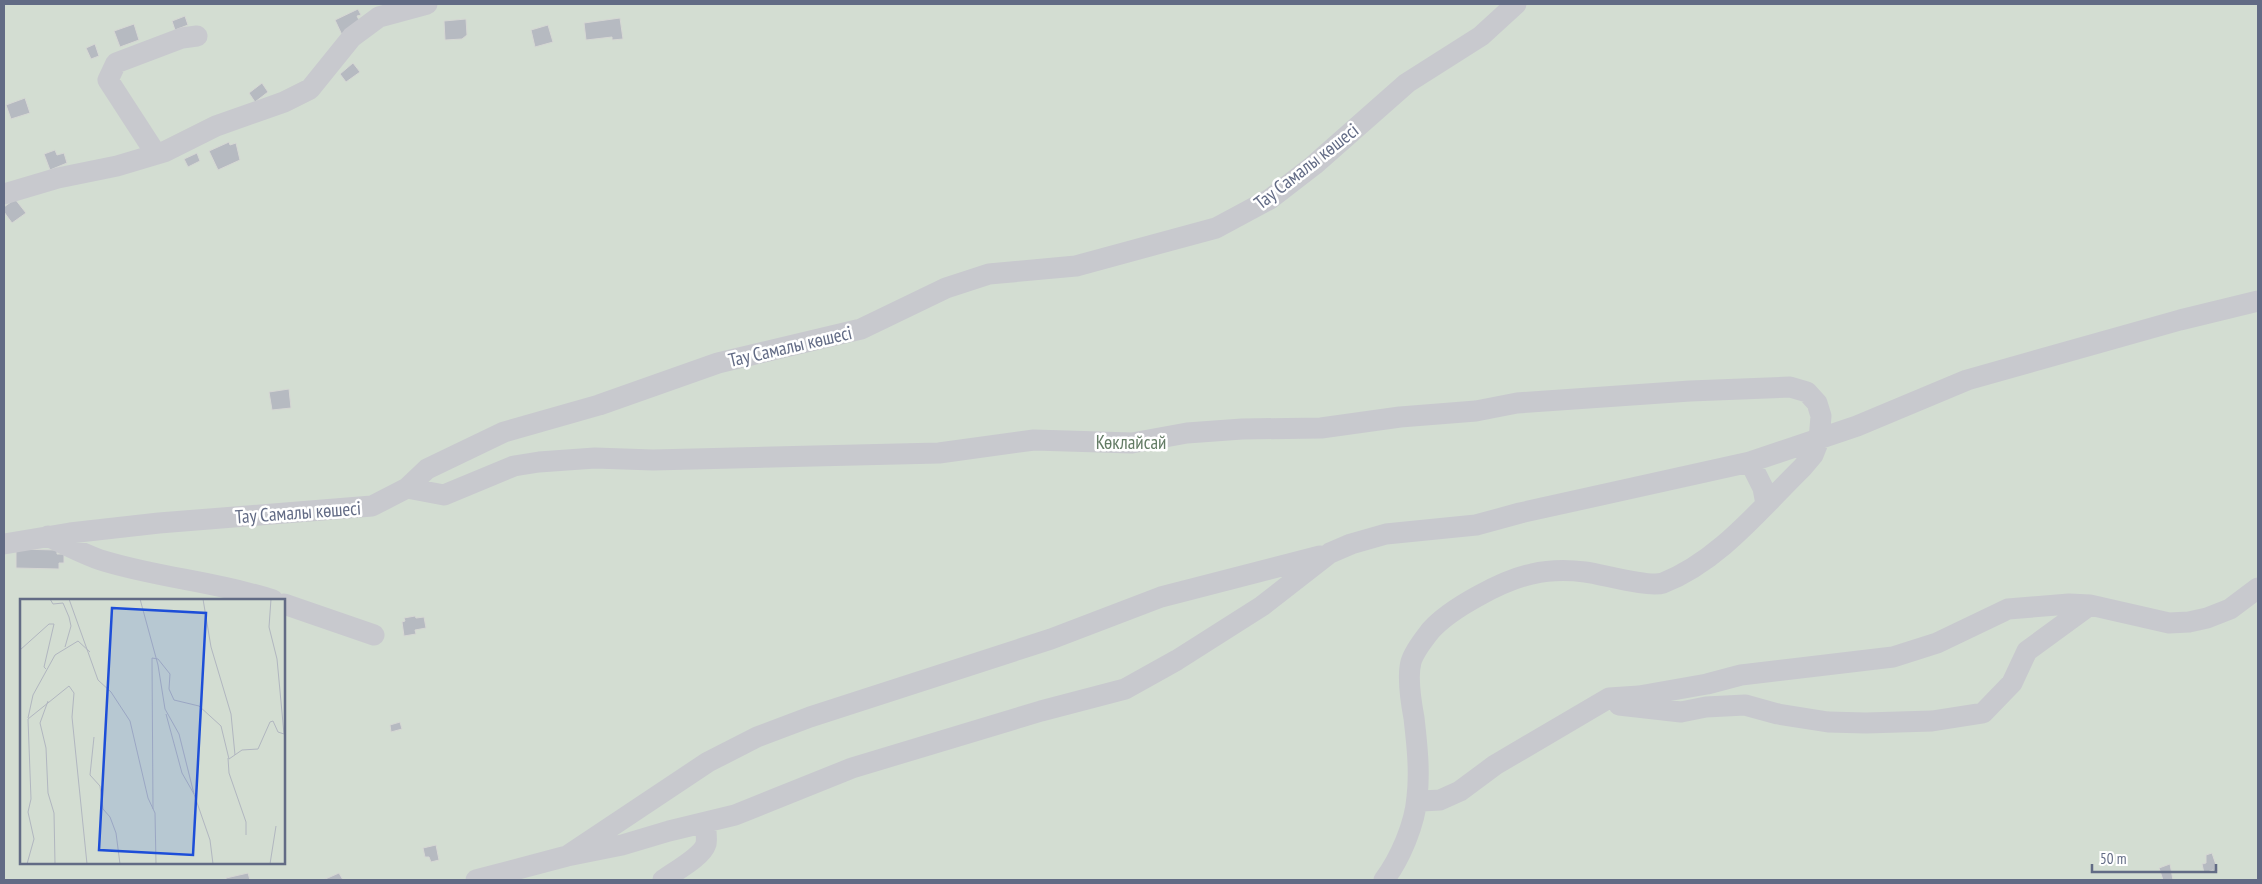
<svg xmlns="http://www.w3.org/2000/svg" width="2262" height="884" font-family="'PT Sans Narrow',sans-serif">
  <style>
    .green { fill: #d3ddd2; fill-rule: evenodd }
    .building { fill: #b6bac1; stroke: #d6d7d4 }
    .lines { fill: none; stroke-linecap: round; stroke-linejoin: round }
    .minor { stroke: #c8c9ce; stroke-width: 21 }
    .labels { text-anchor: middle; stroke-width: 5; stroke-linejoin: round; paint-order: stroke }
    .street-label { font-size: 19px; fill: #626b85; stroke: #fff }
    .park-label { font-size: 19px; fill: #627b64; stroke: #fff }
    .inset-road { fill: none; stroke: #b1b6c0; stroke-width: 1 }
    .view { fill: #1d4ed8; fill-opacity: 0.15; stroke: #1d4ed8; stroke-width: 2.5 }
    .inset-edge { fill: none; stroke: #626b85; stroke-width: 2.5 }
  </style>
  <rect width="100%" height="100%" fill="#f4f6f1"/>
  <path class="green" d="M 4,4 L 2258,4 L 2258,880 L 4,880 ZM 21,600 L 284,600 L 284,863 L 21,863 Z"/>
  <path class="building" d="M 358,9 L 361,15 L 357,16 L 362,26 L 342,35 L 335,20 Z
    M 185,16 L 188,25 L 175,30 L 172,21 Z
    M 620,18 L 623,39 L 612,40 L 612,37 L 586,40 L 584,23 Z
    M 466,19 L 467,35 L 462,39 L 445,40 L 444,21 Z
    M 134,24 L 139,40 L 120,47 L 114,31 Z
    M 548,25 L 553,42 L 535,47 L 531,30 Z
    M 95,44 L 99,56 L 91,59 L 86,48 Z
    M 353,63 L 360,72 L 346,82 L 340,74 Z
    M 262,83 L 268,92 L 255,102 L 249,93 Z
    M 25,98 L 30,113 L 11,119 L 6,105 Z
    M 229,142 L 230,145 L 236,143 L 240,160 L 218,170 L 209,151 Z
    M 55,150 L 57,155 L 64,153 L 67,163 L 50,170 L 44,154 Z
    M 197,153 L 200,161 L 188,167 L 184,159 Z
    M 15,199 L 26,213 L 12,223 L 4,212 L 4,207 Z
    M 289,389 L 291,408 L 272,410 L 269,392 Z
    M 16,549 L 57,550 L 57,554 L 64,554 L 64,563 L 59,563 L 59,569 L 16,568 Z
    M 415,616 L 416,618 L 424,617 L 426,628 L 415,630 L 416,634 L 404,636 L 402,622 L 405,621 L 404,618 Z
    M 400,722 L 402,729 L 391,732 L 390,725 Z
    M 436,845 L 439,860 L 431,862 L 429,857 L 425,857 L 423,848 Z
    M 2212,853 L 2218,871 L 2214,872 L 2213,870 L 2204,873 L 2202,864 L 2206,863 L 2206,855 Z
    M 2170,864 L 2173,880 L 2163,880 L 2159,868 Z
    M 248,873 L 250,880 L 226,880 L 226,878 Z
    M 339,873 L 343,880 L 323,880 Z"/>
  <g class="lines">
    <path class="minor" d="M 156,154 L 108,80 L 116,63 L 182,38 L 197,36
      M 4,194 L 58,178 L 117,166 L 164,152 L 216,126 L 284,102 L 310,89 L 352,37 L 379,17 L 427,4
      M 1750,462 L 1763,488 L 1766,504
      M 407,488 L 444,495 L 514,466 L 539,462 L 595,458 L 653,460 L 939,453 L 1034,440 L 1132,443 L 1187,433 L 1242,429 L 1321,428 L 1400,417 L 1476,411 L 1517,403 L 1690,391 L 1790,387 L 1807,392 L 1817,403 L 1821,416 L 1819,440 L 1813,455 L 1802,468 C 1760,509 1719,561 1663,583 C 1649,588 1602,574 1585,572 C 1569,570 1549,570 1532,574 C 1503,580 1451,608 1431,630 C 1424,639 1414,651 1411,662 C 1407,677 1411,702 1414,718 C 1417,744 1420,772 1417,797 C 1415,824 1400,859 1384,880
      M 48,536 C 66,545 85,555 104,561 C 160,578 218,582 273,600
      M 4,544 L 70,533 L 159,523 L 372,506 L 407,488 L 427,469 L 504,432 L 599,405 L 718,363 L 861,329 L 946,288 L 989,274 L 1076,266 L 1216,228 L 1270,199 L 1314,165 L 1407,83 L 1481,36 L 1516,4
      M 284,604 L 374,635
      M 1619,705 L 1681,712 L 1706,707 L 1745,705 L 1778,714 L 1828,722 L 1866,723 L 1932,721 L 1983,713 L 2012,683 L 2027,651 L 2090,605
      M 1417,798 L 1422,801 L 1440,800 L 1460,791 L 1495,765 L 1609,698 L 1639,696 L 1707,684 L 1741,675 L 1893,657 L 1937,643 L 2008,609 L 2069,604 L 2090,605 L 2169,623 L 2189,622 L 2207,618 L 2230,609 L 2258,588
      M 567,856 L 622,845 L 669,831 L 735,815 L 852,768 L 1041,711 L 1125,689 L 1177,660 L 1262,606 L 1330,553 L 1351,544 L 1386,534 L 1476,525 L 1520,513 L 1750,462 L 1857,426 L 1967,380 L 2180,320 L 2258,301
      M 476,880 L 567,856 L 708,762 L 757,737 L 810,717 L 1051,639 L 1161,597 L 1320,556
      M 663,880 C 675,871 702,857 706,844 C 707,838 706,830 705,824"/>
  </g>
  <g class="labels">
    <g class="street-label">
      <text transform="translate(1306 166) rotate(-38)" y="7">Тау Самалы көшесі</text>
      <text transform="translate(790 346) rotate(-13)" y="7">Тау Самалы көшесі</text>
      <text transform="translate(298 512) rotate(-4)" y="7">Тау Самалы көшесі</text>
    </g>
    <g class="park-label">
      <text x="1131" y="449">Көклайсай</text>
    </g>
  </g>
  <g transform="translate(20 599)">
    <rect width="265" height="265" fill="#f4f6f1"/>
    <path d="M 0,0 L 265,0 L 265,265 L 0,265 Z" fill="#d3ddd2"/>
    <path class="inset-road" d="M 30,0 L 33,5 L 43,4 L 49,18 L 51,27 L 45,48M 49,0 L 78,81 L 91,93 L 110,122 L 128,199 L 135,214 L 136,265M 120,0 L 138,66 L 145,110 L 159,135 L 174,195M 183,0 L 191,48 L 211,115 L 215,156M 0,51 L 29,25 L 34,25 L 24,68 L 26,70M 28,102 L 20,124 L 26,149 L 28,194 L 34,214 L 35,265M 146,115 L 162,174 L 174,195 L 190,241 L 193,265M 8,119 L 13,96 L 35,56 L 58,42 L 70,53M 74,138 L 70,176 L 80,187 L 83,210 L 90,218 L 96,234 L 100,265M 208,159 L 209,174 L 226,223 L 226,236M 133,210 L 132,59 L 138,60 L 150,75 L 149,90 L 154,101 L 179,107 L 201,127 L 209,160 L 222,151 L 238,150 L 250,123 L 253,122 L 258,133 L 264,135 L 257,60 L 249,28 L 251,0M 7,265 L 14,240 L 8,213 L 11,200 L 8,120 L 49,87 L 54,94 L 52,118 L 67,265M 250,265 L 256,227"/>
    <path class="view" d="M 92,9 L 186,14 L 173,256 L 79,251 Z"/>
    <rect width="265" height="265" class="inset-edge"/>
  </g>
  <rect width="2262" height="884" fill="none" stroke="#626b85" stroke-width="10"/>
  <path d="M2092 864v8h124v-8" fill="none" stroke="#626b85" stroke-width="2.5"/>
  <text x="2100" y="864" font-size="15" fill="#626b85" stroke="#ffffff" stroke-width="4" paint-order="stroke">50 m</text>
</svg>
